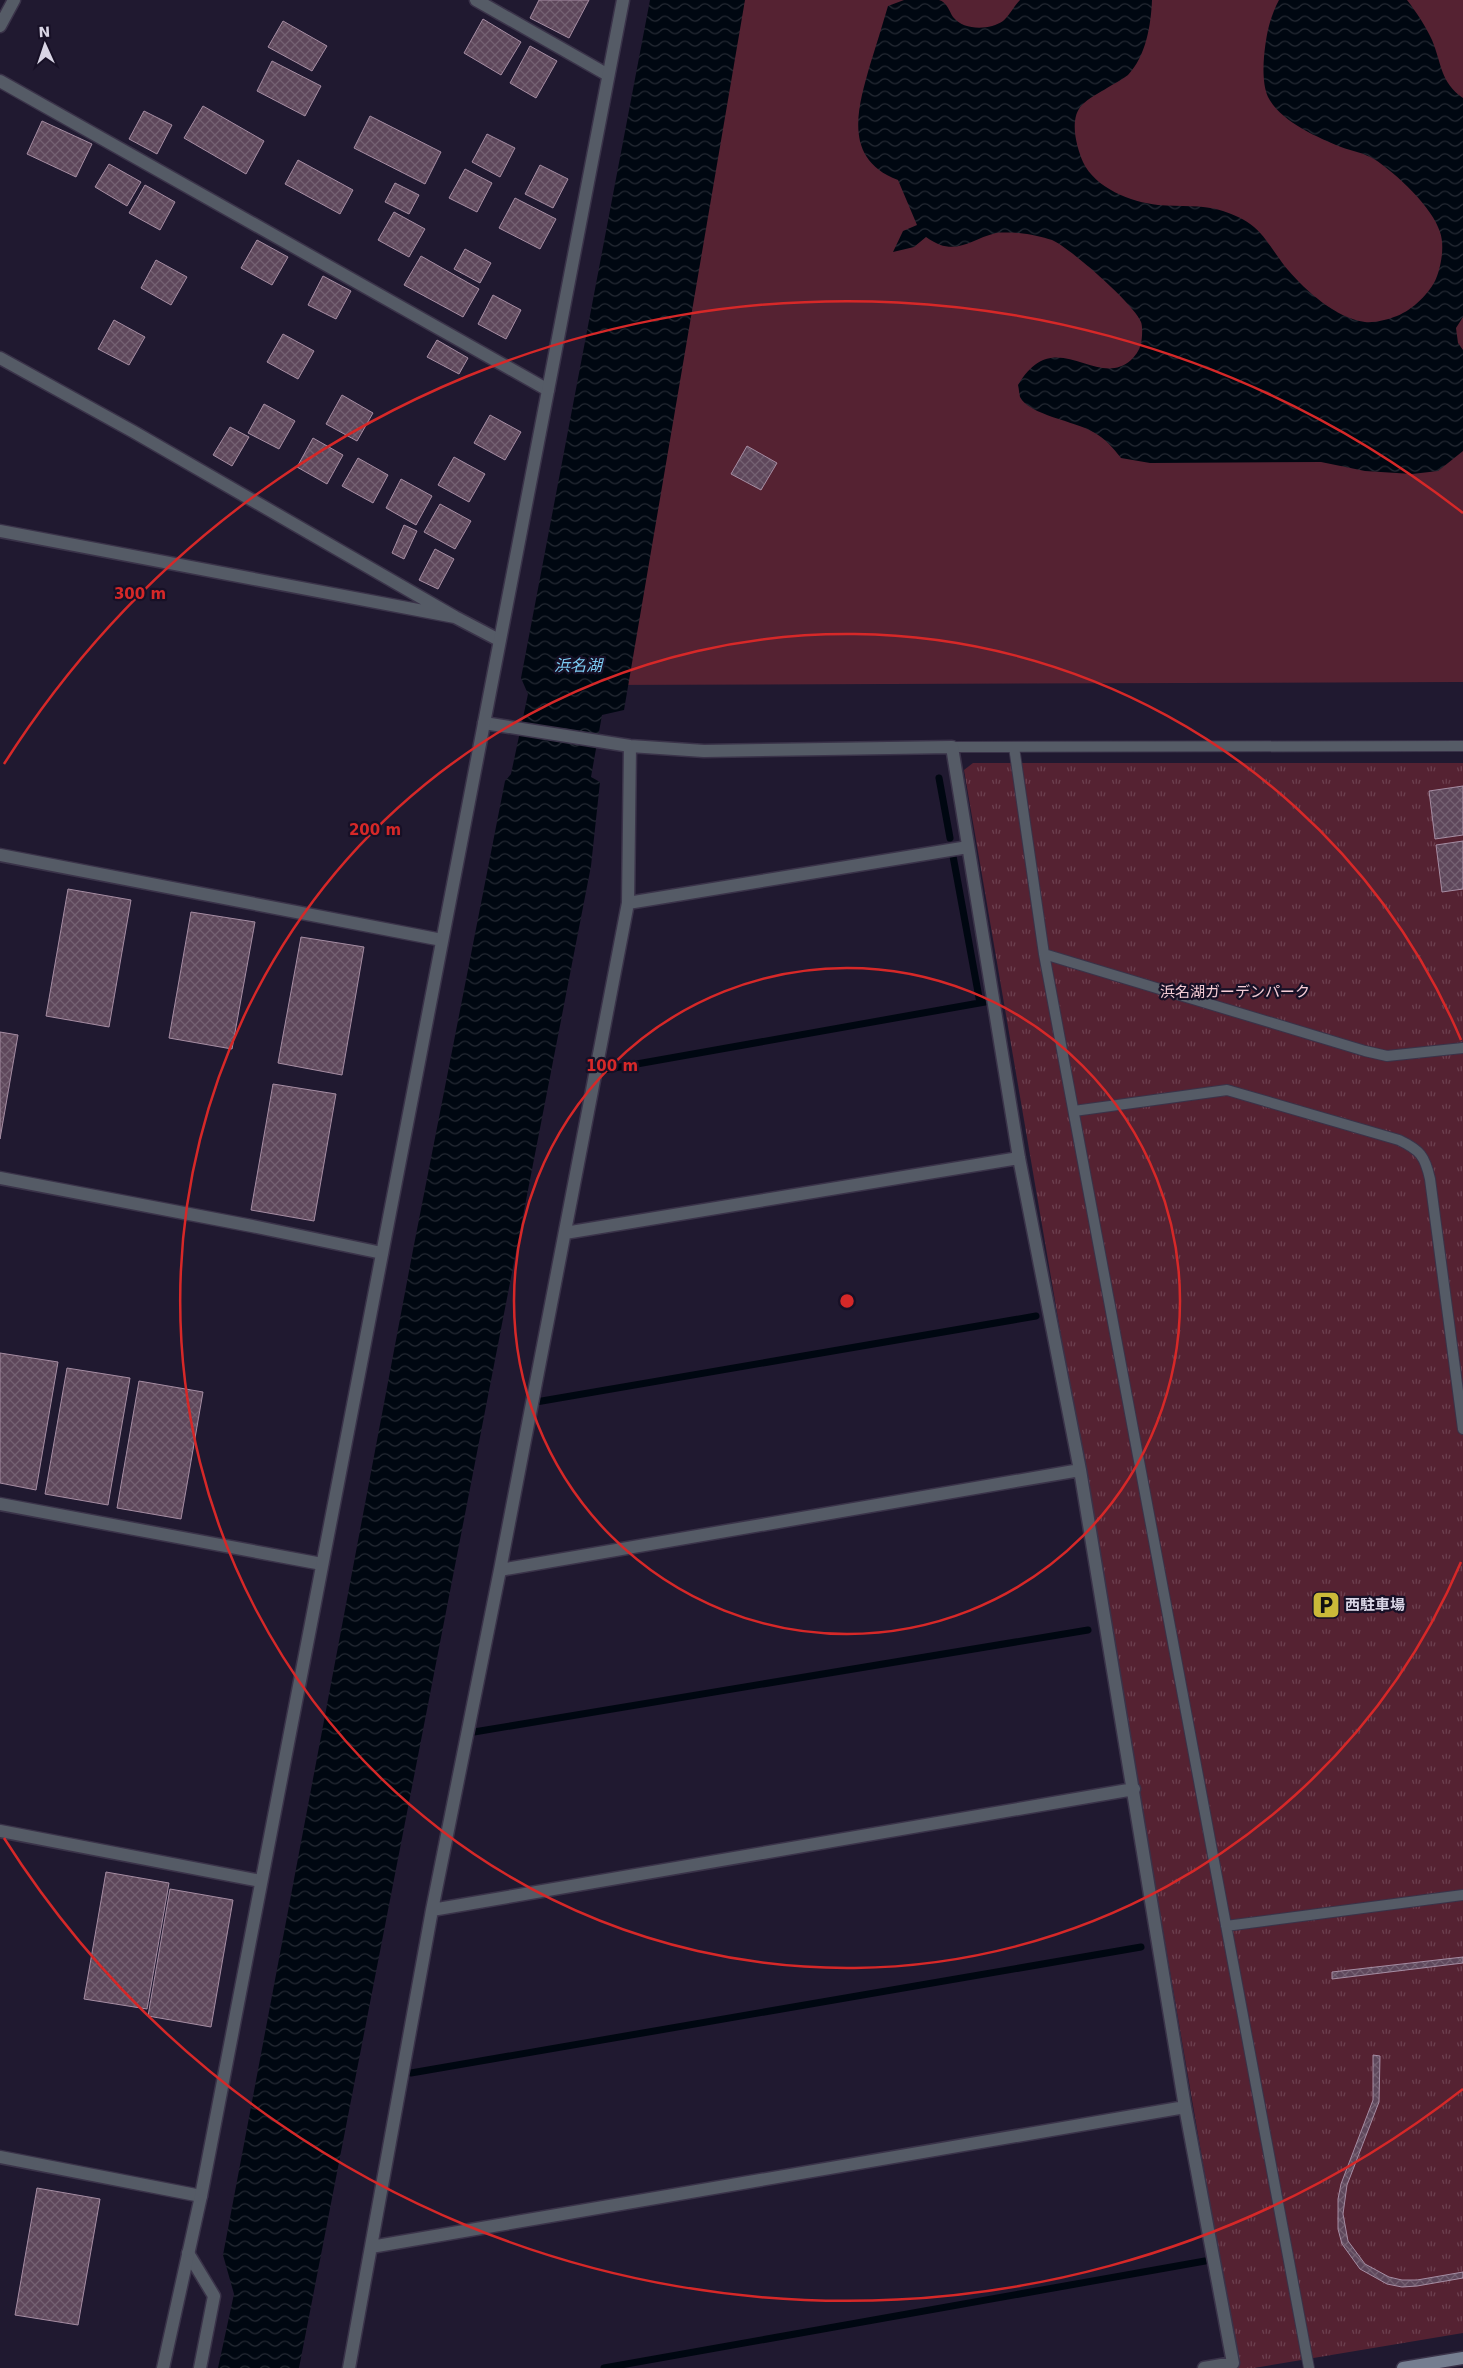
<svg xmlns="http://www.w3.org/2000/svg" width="1463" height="2368" font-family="'DejaVu Sans','Noto Sans JP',sans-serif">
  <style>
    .green { fill: #552232 }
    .park { fill: url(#park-tufts) }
    .water { fill: url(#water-waves) }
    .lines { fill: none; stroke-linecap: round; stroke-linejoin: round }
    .stream { stroke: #000711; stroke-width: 7 }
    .building { fill: url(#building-cross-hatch); stroke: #a68da3 }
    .service-casing { stroke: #3a3349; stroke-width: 12 }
    .minor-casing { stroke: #3a3349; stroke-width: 15 }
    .tertiary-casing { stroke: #3a3349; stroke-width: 15 }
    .secondary-casing { stroke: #3a3349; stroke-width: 15 }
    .service { stroke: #555b66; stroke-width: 10 }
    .minor { stroke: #555b66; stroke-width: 12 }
    .tertiary { stroke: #555b66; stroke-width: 12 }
    .secondary { stroke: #757e90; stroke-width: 12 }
    .ring { fill: none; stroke: #d62828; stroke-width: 2.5 }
    .labels { text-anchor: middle; stroke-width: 4.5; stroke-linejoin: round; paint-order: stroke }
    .park-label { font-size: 15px; fill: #f4cbd4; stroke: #171026 }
    .poi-label { font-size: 15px; font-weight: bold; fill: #d9d5e5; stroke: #171026; text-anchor: start }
    .water-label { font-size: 16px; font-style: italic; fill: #7dccf3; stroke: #171026 }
    .centre { fill: #d62828; stroke: #171026; stroke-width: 2.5 }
    .ring-label { font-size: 15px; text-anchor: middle; font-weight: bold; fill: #d62828; stroke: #171026; stroke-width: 4.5; stroke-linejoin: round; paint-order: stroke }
  </style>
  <defs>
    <pattern id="park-tufts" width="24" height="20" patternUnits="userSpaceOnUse" patternTransform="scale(1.25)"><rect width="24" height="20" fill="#552232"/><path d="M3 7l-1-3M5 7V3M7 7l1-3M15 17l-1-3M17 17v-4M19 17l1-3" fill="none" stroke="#6d4150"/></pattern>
    <pattern id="water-waves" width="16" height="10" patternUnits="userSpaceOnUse" patternTransform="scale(1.25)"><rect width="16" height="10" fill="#000711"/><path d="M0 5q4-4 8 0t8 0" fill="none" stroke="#252a34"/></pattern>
    <pattern id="building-cross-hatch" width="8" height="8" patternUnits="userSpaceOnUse" patternTransform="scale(1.25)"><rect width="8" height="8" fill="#5e475b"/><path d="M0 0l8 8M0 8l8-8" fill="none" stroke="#746172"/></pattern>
  </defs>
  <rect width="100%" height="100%" fill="#201930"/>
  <path class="green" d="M 709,0 L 1463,0 L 1463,682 L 596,685 Z"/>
  <path class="park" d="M 973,763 L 1463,763 L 1463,2333 L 1254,2368 L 1238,2368 L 964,770 Z"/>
  <path class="water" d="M 650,0 L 745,0 L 624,710 L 602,715 L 591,777 L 600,782 L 591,866 L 299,2368 L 218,2368 L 234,2294 L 223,2255 L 413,1250 L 505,781 L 511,774 L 528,694 L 521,678 Z
    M 904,0 C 915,0 928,0 939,0 C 947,2 949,11 953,17 C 964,31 990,30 1003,21 C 1009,16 1014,6 1020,0 L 1152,0 C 1151,25 1146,56 1128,75 C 1122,80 1113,84 1107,88 C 1099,93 1089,98 1082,105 C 1069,118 1076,146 1083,162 C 1095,188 1131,202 1158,205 C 1180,207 1202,204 1223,211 C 1234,215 1245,219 1254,227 C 1267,238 1276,256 1288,270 C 1306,291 1336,318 1365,322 C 1374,323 1386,320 1394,317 C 1410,312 1427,296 1435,281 C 1441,268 1445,246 1440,232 C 1433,208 1396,173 1374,159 C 1364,153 1352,151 1341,147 C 1317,137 1281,122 1268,97 C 1263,86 1263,69 1264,57 C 1266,36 1269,19 1279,0 L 1407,0 C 1417,13 1425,25 1432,40 C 1442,64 1440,82 1463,98 L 1463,317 L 1456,328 L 1458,343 L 1463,350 L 1463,451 L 1438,471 L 1412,474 L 1365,471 L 1321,462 L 1150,463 L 1121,458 C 1113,448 1105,438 1093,432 C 1075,421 1029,415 1020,397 C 1019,393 1019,389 1018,385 C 1055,322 1096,391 1131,360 C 1135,356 1139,351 1141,344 C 1142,339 1143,327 1141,322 C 1135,305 1069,247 1052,240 C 1043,237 1029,234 1019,233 C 1012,233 1003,232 996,233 C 968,240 955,258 926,237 L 914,247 L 893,252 L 903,231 L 917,225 L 898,180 C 843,159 857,110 870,65 C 876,46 882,26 888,6 Z"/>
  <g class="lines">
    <path class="stream" d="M 939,778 L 950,838
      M 953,856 L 980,1003
      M 603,1070 L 985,1002
      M 536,1402 L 1036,1316
      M 474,1732 L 1088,1630
      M 411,2073 L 1141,1947
      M 604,2368 L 1205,2261"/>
  </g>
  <path class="building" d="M 539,0 L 589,0 L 569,38 L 530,18 Z
    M 483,19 L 521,42 L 501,75 L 464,53 Z
    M 283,21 L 327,46 L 312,71 L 268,47 Z
    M 530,46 L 557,61 L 536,98 L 510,83 Z
    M 272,61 L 321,86 L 305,116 L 257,91 Z
    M 203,106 L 264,141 L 246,174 L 184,138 Z
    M 144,111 L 172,125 L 157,154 L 129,139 Z
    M 370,116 L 441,152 L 425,184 L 354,148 Z
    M 42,121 L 92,144 L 76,177 L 27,154 Z
    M 487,134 L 515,148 L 500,177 L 472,162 Z
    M 298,160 L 353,190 L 340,214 L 285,184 Z
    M 109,164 L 141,182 L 127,206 L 95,187 Z
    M 540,165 L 568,179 L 553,208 L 525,194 Z
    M 465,169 L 492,183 L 477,212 L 449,198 Z
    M 395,183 L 419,195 L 409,214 L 385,202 Z
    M 145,185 L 175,202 L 160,230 L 129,213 Z
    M 515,198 L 556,219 L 540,249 L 499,228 Z
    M 394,212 L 425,229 L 409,257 L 378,240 Z
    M 257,240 L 288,257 L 272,285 L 241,268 Z
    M 465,249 L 491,263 L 480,283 L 454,269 Z
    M 421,256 L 479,289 L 463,317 L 404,285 Z
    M 156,260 L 187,277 L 171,305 L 141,288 Z
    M 323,276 L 351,291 L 336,319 L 308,305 Z
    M 493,295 L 521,310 L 506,339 L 478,324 Z
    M 114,320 L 145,337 L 129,365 L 98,349 Z
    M 283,334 L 314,351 L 298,379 L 267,362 Z
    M 437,340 L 468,358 L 459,374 L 427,357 Z
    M 342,395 L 373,413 L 357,441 L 326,424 Z
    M 264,404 L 295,421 L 279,449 L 248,433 Z
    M 490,415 L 521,432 L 505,460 L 474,443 Z
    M 230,427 L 249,437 L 232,466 L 213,455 Z
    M 313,438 L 343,455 L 327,484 L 297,467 Z
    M 747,446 L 777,463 L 761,490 L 731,474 Z
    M 454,457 L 485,474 L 469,502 L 438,485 Z
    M 358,458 L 388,475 L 373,503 L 342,486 Z
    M 401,479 L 432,496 L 416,525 L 386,508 Z
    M 440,504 L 471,521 L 455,549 L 424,532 Z
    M 404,525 L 417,531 L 404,559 L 392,553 Z
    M 435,549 L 454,559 L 438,589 L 419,580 Z
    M 1463,786 L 1463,835 L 1435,839 L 1429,791 Z
    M 1463,841 L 1463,889 L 1442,892 L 1436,845 Z
    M 68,889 L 131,900 L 109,1027 L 46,1016 Z
    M 191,912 L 255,922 L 232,1049 L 169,1038 Z
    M 301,937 L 364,947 L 342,1075 L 278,1063 Z
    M 0,1032 L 18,1035 L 0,1139 Z
    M 273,1084 L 336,1094 L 314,1221 L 251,1210 Z
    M 0,1353 L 58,1362 L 36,1490 L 0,1483 Z
    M 67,1368 L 130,1378 L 108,1505 L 45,1494 Z
    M 139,1381 L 203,1392 L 181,1519 L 117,1508 Z
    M 106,1872 L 169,1883 L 147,2009 L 84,1999 Z
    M 170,1889 L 233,1900 L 211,2027 L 148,2016 Z
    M 1463,1957 L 1463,1963 L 1332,1979 L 1332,1972 Z
    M 1373,2055 L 1380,2056 L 1379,2102 L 1347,2185 L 1343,2214 L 1348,2241 L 1365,2264 L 1389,2277 L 1402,2280 L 1417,2280 L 1463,2272 L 1463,2278 L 1417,2286 L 1402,2287 L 1387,2284 L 1360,2269 L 1342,2244 L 1338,2229 L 1338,2199 L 1341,2184 L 1373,2100 Z
    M 37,2188 L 100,2199 L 78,2325 L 15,2315 Z"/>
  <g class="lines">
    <defs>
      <path id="service" d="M 952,747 L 1463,746
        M 1014,747 L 1044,954 L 1309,2368
        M 1044,954 L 1365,1051 L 1387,1056 L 1463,1048
        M 1074,1111 L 1227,1090 L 1399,1140 C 1420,1150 1425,1156 1430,1179 L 1463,1429
        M 1226,1926 L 1463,1895"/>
      <path id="minor" d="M 476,0 L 608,75
        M 0,26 L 14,0
        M 0,81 L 548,390
        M 0,358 L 134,432 L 455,617
        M 0,531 L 455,617 L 499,640
        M 484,723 L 630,746 L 704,751 L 952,747 L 1019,1158 L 1080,1470 L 1185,2107 L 1233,2363 L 1204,2368
        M 0,855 L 442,940
        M 628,903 L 968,847
        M 0,1178 L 252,1226 L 382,1253
        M 565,1233 L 1019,1158
        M 0,1504 L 322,1564
        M 500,1570 L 1080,1470
        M 0,1831 L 261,1881
        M 432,1910 L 1134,1789
        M 0,2157 L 201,2196
        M 371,2247 L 1185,2107
        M 188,2253 L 214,2296 L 200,2368
        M 349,2368 L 432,1910 L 500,1570 L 628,903 L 630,746"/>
      <path id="tertiary" d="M 163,2368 L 201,2196 L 623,0"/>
      <path id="secondary" d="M 1403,2368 L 1463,2358"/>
    </defs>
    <use href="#service" class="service-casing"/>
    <use href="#minor" class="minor-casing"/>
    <use href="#tertiary" class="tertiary-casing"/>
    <use href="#secondary" class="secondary-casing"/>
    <use href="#service" class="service"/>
    <use href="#minor" class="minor"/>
    <use href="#tertiary" class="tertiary"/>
    <use href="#secondary" class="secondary"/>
  </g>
  <g class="ring">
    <circle cx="847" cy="1301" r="333"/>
    <path d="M1461 1562A667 667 0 1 1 1461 1040"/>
    <path d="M1463 2089A1000 1000 0 0 1 4 1838M4 764A1000 1000 0 0 1 1463 513"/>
  </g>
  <defs>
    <symbol id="parking-square" viewBox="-11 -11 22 22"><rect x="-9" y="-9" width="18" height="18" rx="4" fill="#caba39" stroke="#171026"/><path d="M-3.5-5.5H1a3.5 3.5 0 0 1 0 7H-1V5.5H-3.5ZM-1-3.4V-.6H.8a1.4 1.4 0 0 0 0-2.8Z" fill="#111"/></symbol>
  </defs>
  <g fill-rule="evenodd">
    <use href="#parking-square" x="1310" y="1589" width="32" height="32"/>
  </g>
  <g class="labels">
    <g class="park-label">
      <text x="1235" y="997">浜名湖ガーデンパーク</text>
    </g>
    <g class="poi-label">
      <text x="1345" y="1610">西駐車場</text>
    </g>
    <g class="water-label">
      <text x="578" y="671">浜名湖</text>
    </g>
  </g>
  <circle cx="847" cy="1301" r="8" class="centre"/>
  <g class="ring-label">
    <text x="140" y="599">300 m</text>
    <text x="375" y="835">200 m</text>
    <text x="612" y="1071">100 m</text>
  </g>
  <g transform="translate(45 45) rotate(357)" stroke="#171026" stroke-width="4" paint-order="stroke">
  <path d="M0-4L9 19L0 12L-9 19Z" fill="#d9d5e5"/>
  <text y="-8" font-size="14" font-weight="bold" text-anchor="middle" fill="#d9d5e5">N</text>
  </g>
</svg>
